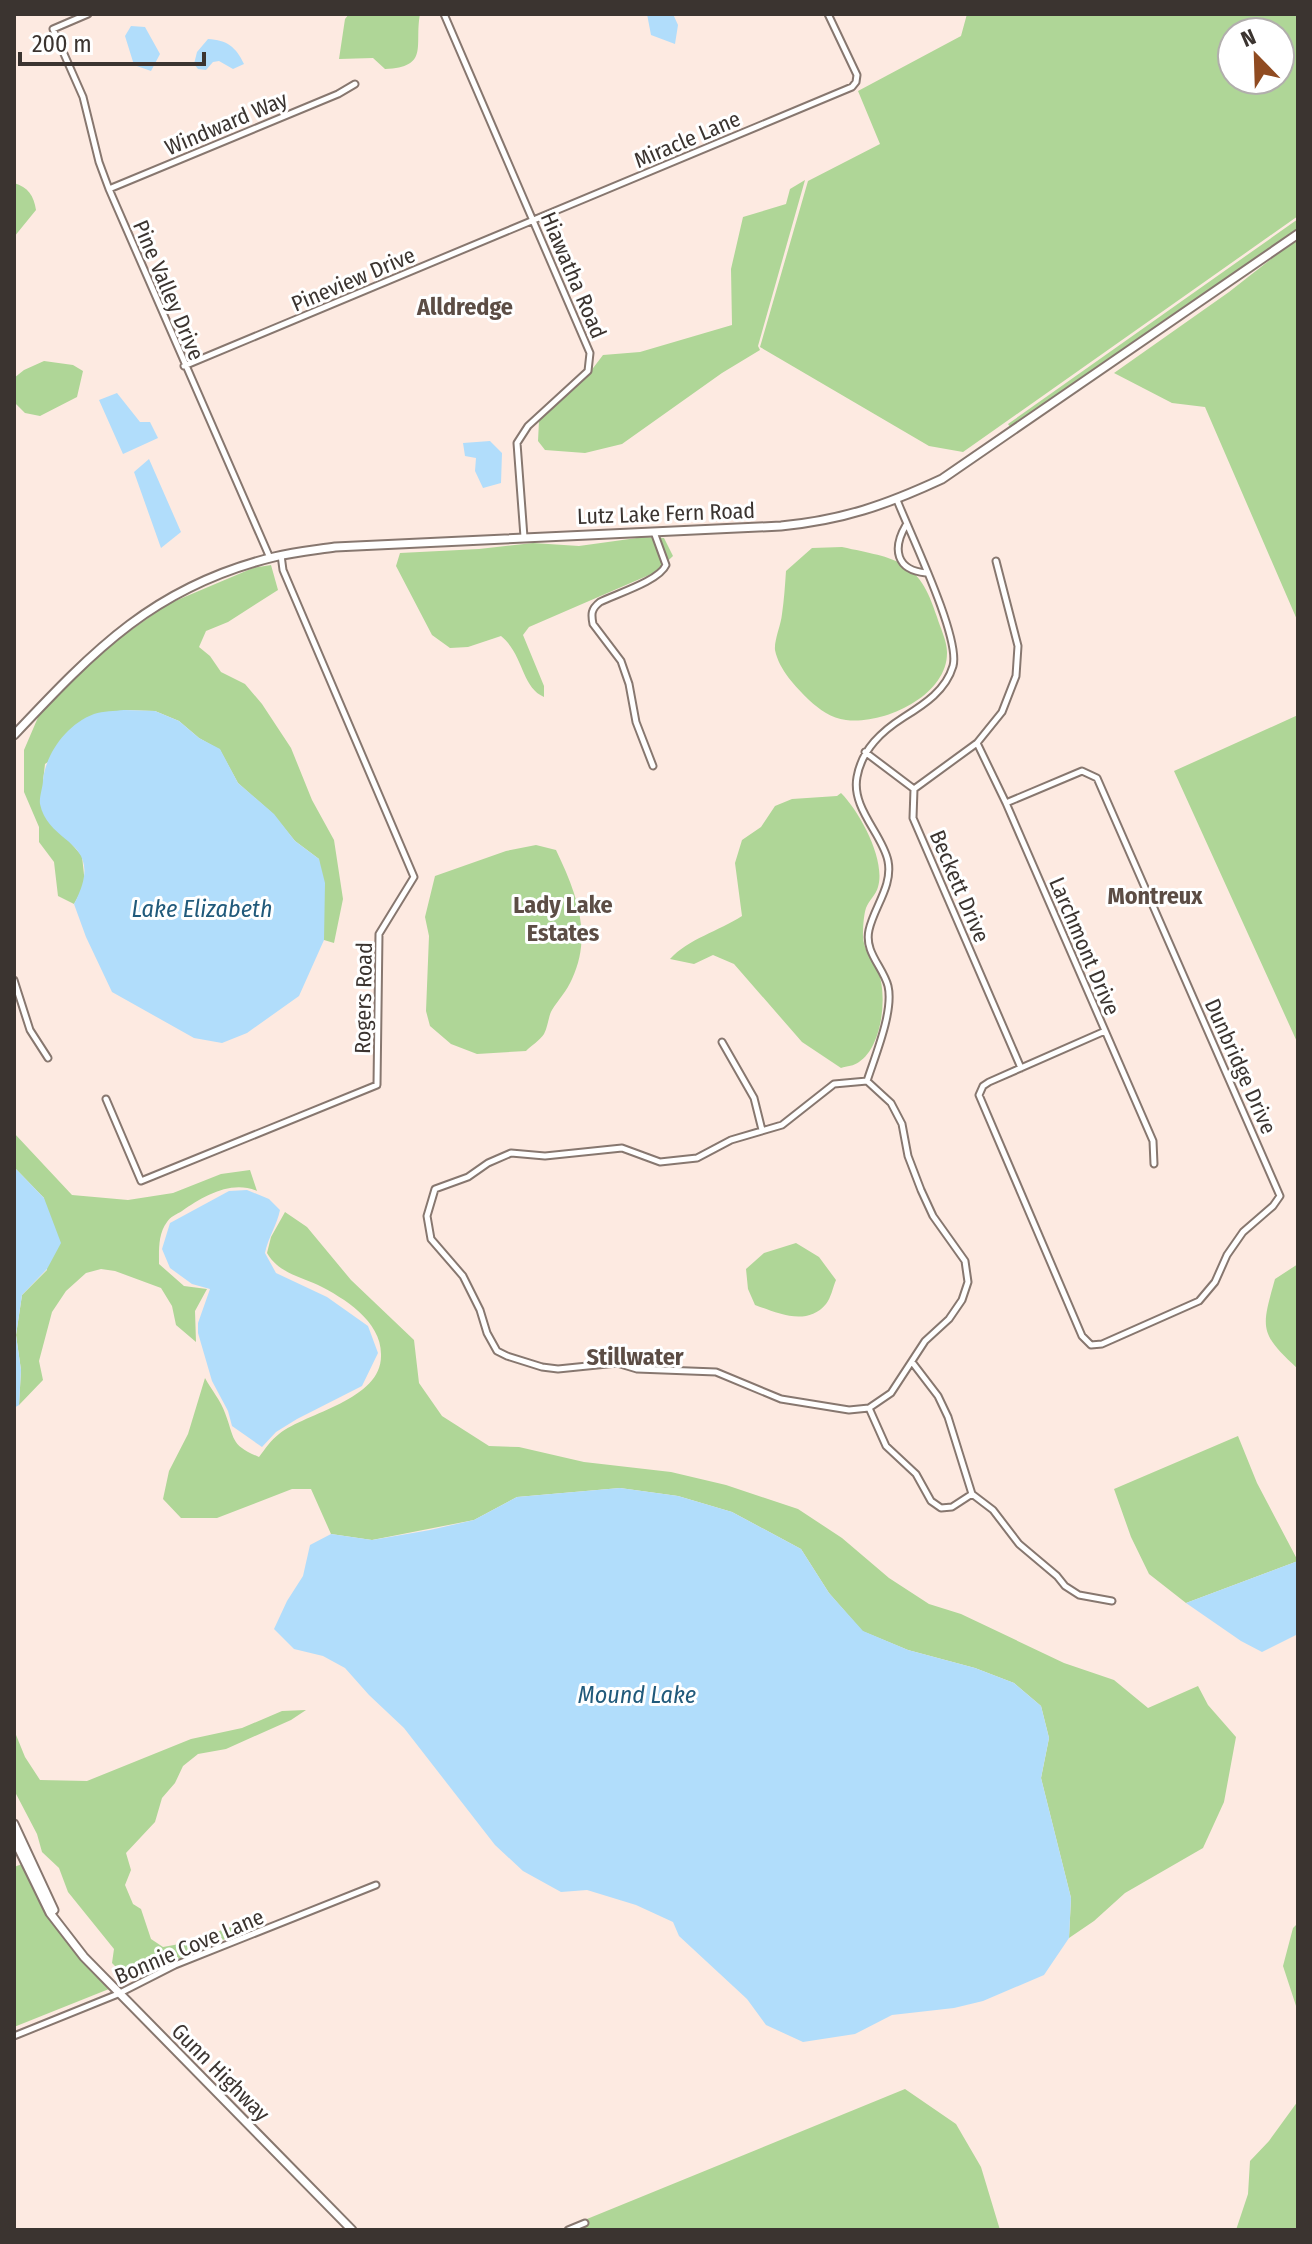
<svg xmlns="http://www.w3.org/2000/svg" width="1312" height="2244" font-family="'Fira Sans Condensed',sans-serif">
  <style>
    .green { fill: #afd697; fill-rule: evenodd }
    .water { fill: #b1ddfb }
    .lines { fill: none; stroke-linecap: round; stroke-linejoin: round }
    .street-casing { stroke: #87776f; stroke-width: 9 }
    .secondary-casing { stroke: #87776f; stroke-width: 11 }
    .street { stroke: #fff; stroke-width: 5 }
    .secondary { stroke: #fff; stroke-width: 7 }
    .labels { text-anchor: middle; stroke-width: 6; stroke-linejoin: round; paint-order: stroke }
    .street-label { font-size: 22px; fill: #3b3430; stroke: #fff }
    .neighbourhood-label { font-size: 24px; font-weight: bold; fill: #5c4d45; stroke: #fff }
    .water-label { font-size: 24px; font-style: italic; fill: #215a7b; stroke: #fff }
  </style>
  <rect width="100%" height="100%" fill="#fdeae1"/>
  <path class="green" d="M 349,14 L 420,14 C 414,46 430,67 385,69 L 373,58 L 339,59 L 345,19 Z
    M 967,14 L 1298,14 L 1298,216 L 963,452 L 929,446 L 760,347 L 808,181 L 880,144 L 858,91 L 961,36 ZM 1232,32 L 1280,32 L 1280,80 L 1232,80 Z
    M 805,180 L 758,346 L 760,350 L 722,373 L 622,444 L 585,453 L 545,450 L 538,441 L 539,421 L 584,380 L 603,355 L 640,352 L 732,325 L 731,269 L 743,217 L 786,204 L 790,189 Z
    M 14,183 C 28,187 34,196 36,210 L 14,237 Z
    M 1298,219 L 1298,230 L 1010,427 L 1008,424 Z
    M 1298,238 L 1298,622 L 1205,407 L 1172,403 L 1114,373 L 1229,292 Z
    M 44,361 L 73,365 L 83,371 L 77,397 L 40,416 L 25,413 L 14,402 L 14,378 L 24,370 Z
    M 644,537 L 664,538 L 673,556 L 656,572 L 529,627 L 523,635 L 544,686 L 544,697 C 521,687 524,655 501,636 L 468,647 L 450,648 L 432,635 L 396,566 L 400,553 L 479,549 L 533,543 L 579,546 Z
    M 842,547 C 897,559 919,559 937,617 C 940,627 947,641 947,652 C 948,696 883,725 846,720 C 831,718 820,710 809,700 C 796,687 779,670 775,650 C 774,640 781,625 782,614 C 784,600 785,586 786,571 L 812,548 Z
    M 271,565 L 278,590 L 228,622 L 206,631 L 199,647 L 210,656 L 221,672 L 245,684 L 262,704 L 291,748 L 312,800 L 334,840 L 343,899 L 334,943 L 324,940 L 319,859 L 295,841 L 272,813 L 238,783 L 220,750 L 199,738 L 179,721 L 155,711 L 124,710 L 45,764 L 43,781 L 69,841 L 82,856 L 85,884 L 74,904 L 58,896 L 54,862 L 39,842 L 39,827 L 24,792 L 24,750 L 39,715 L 74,677 L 107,647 L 168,604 L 253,568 Z
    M 1298,715 L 1298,1044 L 1174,771 Z
    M 841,793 C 860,812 886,860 878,887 C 876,895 869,900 866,908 C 864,914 863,925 863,932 C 862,950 872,957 878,971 C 888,996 882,1047 859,1062 C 854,1066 847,1066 841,1068 L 802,1042 L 734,964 L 713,955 L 694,964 L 670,959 C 688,939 719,931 742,916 L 735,863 L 742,840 L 761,827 L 775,806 L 792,799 L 837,796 Z
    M 536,845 L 556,850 C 576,892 593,934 572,979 C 567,991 558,1000 552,1010 C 548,1017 548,1027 544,1034 C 540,1040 531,1046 526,1051 L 477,1054 L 451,1044 L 430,1026 L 426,1011 L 429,936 L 425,917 L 435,876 L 506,851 Z
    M 14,1133 L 72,1195 L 128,1200 L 173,1193 L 221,1174 L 250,1170 L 257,1191 C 231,1180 204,1196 182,1211 C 177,1214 170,1217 167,1222 C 158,1234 159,1250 159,1264 L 184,1286 L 207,1289 L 195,1311 L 196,1342 L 176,1325 L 172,1306 L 161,1288 L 115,1271 L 101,1269 L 86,1273 L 66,1291 L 52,1312 L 39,1361 L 43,1380 L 19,1405 L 21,1370 L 16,1335 L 22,1295 L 47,1270 L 44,1198 L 14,1167 Z
    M 285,1212 L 307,1227 L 351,1280 L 414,1340 L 419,1383 L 442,1416 L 489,1446 L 519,1447 L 584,1462 L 671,1472 L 726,1485 L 798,1509 L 842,1538 L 889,1578 L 929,1604 L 961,1614 L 1064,1663 L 1114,1680 L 1148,1708 L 1198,1686 L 1208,1705 L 1236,1737 L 1224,1802 L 1203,1848 L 1125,1893 L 1094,1921 L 1069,1938 L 1071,1898 L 1041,1778 L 1049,1738 L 1041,1706 L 1014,1683 L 975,1668 L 908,1650 L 862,1631 L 829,1593 L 801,1549 L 732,1512 L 678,1496 L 620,1488 L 517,1497 L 474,1520 L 372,1540 L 331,1534 L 311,1489 L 292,1489 L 217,1518 L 181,1518 L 163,1499 L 169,1471 L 188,1434 L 205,1378 C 211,1389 221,1401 225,1413 C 235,1439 230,1445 259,1457 C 265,1449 271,1440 279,1434 C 307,1412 383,1400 381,1354 C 381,1321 344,1298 318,1285 C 298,1276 278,1272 267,1253 L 271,1237 Z
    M 796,1243 L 819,1257 L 836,1280 C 833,1287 831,1298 826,1304 C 807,1327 777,1313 755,1305 L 748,1289 L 746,1269 L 764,1253 Z
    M 1298,1264 L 1298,1369 C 1259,1333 1261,1329 1275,1279 Z
    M 1238,1436 L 1257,1483 L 1298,1561 L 1186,1603 L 1149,1574 L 1131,1537 L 1114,1489 Z
    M 306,1710 L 291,1720 L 226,1749 L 198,1754 L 183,1766 L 175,1783 L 162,1798 L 155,1822 L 126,1853 L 131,1870 L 125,1885 L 133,1904 L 141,1909 L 151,1939 L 163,1947 L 185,1943 L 245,1922 L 249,1929 L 180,1958 L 156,1974 L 134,1975 L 121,1972 L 112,1963 L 114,1949 L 68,1892 L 59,1868 L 42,1852 L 37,1834 L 14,1790 L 14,1730 L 25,1757 L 40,1780 L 87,1781 L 191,1739 L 242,1728 L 282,1711 Z
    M 22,1864 L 55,1927 L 109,1989 L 14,2027 L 14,1867 Z
    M 1298,1923 L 1298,2012 L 1283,1966 L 1293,1928 Z
    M 905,2089 L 956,2124 L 981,2167 L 1000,2230 L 560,2230 Z
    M 1298,2101 L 1298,2230 L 1236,2230 L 1248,2194 L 1250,2161 L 1269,2141 Z"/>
  <path class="water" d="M 647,14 L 673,14 L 678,25 L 675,44 L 651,35 Z
    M 131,26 L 145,27 L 160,54 L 151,71 L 134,65 L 125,36 Z
    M 208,39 C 227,40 236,47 244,64 L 233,69 L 219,61 L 213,62 L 206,70 L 198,69 L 194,64 L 197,52 Z
    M 117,393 L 140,422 L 150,422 L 158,438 L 123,454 L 99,400 Z
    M 490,441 L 502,453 L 501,483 L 483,488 L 475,471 L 476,458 L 465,456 L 463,443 Z
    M 149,459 L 181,532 L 161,548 L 134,472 Z
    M 124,710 L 155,711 L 179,721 L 199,738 L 220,749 L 238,783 L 274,814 L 295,841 L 319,859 L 325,883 L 324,940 L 299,996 L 247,1033 L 222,1043 L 194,1038 L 112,992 L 86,937 L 74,904 C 108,839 49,847 40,804 C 39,797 43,787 43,780 C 46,753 67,724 94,714 C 103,711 115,711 124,710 Z
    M 14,1167 L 44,1198 L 61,1243 L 47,1269 L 22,1295 L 16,1335 L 21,1370 L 19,1405 L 14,1408 Z
    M 247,1190 L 269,1199 L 280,1210 C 277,1225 268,1238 265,1253 L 276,1273 L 327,1297 L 368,1326 L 378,1353 L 362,1386 L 297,1419 L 276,1432 L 262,1447 L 232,1426 L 228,1411 L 212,1381 L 198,1333 L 198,1323 L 210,1289 L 192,1284 L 170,1268 L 162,1249 L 170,1223 L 229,1191 Z
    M 620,1488 L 678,1496 L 732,1512 L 801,1549 L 829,1593 L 863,1631 L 908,1650 L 975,1668 L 1014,1683 L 1041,1706 L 1049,1738 L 1041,1778 L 1071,1898 L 1069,1938 L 1044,1975 L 983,2001 L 954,2008 L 892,2015 L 855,2034 L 803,2042 L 766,2025 L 747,1999 L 679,1936 L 673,1922 L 636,1905 L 587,1890 L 561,1892 L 523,1871 L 495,1845 L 404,1728 L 369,1695 L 345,1668 L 323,1656 L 294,1649 L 274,1629 L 287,1601 L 303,1576 L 310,1545 L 331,1534 L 372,1540 L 430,1530 L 474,1520 L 517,1497 Z
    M 1298,1561 L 1298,1634 L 1262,1652 L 1241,1641 L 1186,1603 Z"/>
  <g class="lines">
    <defs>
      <path id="street" d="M 88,14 L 53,29 L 83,97 L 99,162 L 109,189 L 270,558
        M 444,14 L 590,353 L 588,371 L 528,426 L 517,443 L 524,537
        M 109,189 L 338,94 L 355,84
        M 184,366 L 852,87 L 856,82 L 857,75 L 828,14
        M 906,525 C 892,549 896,570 926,573
        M 996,561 L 1018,646 L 1016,676 L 1002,712 L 977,743 L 914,789 L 913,818 L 1021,1068
        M 977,743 L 1006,803 L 1153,1141 L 1154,1164
        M 865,752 L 914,789
        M 653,766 L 636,722 L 629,684 L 621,661 L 593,624 C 591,614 591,609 600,602 C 616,594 659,581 666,565 L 654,532
        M 1006,803 L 1082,771 L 1097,778 L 1280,1196 L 1273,1206 L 1243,1232 L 1227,1255 L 1215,1282 L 1199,1301 L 1102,1344 L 1091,1345 L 1082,1336 L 979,1095 L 983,1086 L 989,1082 L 1105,1031
        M 14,980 L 30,1030 L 48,1058
        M 722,1042 L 754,1098 L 762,1130
        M 867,1081 L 891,1103 L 902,1124 L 908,1156 L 921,1190 L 933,1216 L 965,1261 L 968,1282 L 962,1300 L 949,1319 L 925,1341 L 891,1393 L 869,1408 L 849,1410 L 781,1399 L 716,1372 L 637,1369 L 617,1363 L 558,1369 L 542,1367 L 507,1356 L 497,1351 L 487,1333 L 480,1310 L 463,1276 L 431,1239 L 427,1216 L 435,1189 L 468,1177 L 488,1163 L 511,1153 L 545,1156 L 622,1148 L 660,1162 L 697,1158 L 731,1140 L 782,1125 L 834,1084 Z
        M 867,1081 C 875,1056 894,1011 888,986 C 883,967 864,952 869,930 C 874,907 893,886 888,861 C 883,835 851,808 857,777 C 862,749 882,731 904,717 C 925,704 946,690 953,666 C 961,638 909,531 897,500
        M 106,1099 L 141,1181 L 377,1085 L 379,934 L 414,877 L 283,570 L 281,555
        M 869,1408 L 886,1446 L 916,1474 L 931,1501 L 941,1508 L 952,1507 L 972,1494 L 948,1417 L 938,1396 L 912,1362
        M 972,1494 L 993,1510 L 1019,1544 L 1057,1576 L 1065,1586 L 1079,1595 L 1112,1601
        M 14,2036 L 118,1994 L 175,1965 L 376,1885
        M 568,2230 L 585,2223"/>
      <path id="secondary" d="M 14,735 C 95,649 155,586 274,557 C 294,552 315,550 335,547 L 781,526 C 843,520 886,505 942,479 L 1298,234
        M 14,1824 L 54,1910
        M 14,1839 L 50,1913 L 84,1957 L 352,2230"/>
    </defs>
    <use href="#street" class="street-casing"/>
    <use href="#secondary" class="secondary-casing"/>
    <use href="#street" class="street"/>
    <use href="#secondary" class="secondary"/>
  </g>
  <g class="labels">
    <g class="street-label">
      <text transform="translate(226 123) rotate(-23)" y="8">Windward Way</text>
      <text transform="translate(687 139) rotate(-23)" y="8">Miracle Lane</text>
      <text transform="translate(574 275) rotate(67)" y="8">Hiawatha Road</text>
      <text transform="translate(353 279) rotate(-23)" y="8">Pineview Drive</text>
      <text transform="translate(169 290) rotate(67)" y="8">Pine Valley Drive</text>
      <text transform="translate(666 513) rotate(-2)" y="8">Lutz Lake Fern Road</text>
      <text transform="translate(960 886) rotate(67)" y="8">Beckett Drive</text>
      <text transform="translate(1085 946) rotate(67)" y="8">Larchmont Drive</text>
      <text transform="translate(363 998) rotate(-89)" y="8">Rogers Road</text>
      <text transform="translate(1241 1066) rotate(66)" y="8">Dunbridge Drive</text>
      <text transform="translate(189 1946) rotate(-23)" y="8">Bonnie Cove Lane</text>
      <text transform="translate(221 2072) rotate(45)" y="8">Gunn Highway</text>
    </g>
    <g class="neighbourhood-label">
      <text x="465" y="315">Alldredge</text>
      <text x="1155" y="904">Montreux</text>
      <text x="563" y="913">Lady Lake<tspan x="563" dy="28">Estates</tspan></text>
      <text x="635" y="1365">Stillwater</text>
    </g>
    <g class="water-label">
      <text x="202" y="917">Lake Elizabeth</text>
      <text x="637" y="1703">Mound Lake</text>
    </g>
  </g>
  <rect width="1312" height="2244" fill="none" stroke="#3b3430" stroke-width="32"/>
  <g transform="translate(1256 56) rotate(337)"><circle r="38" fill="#ffffff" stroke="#b1aeac" stroke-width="2"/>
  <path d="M0-6L14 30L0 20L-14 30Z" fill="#904b21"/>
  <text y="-12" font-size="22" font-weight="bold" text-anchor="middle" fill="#3b3430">N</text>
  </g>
  <path d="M20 52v12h184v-12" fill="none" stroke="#3b3430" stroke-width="4"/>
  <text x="32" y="52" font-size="24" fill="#3b3430" stroke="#ffffff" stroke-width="6" paint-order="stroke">200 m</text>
</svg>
